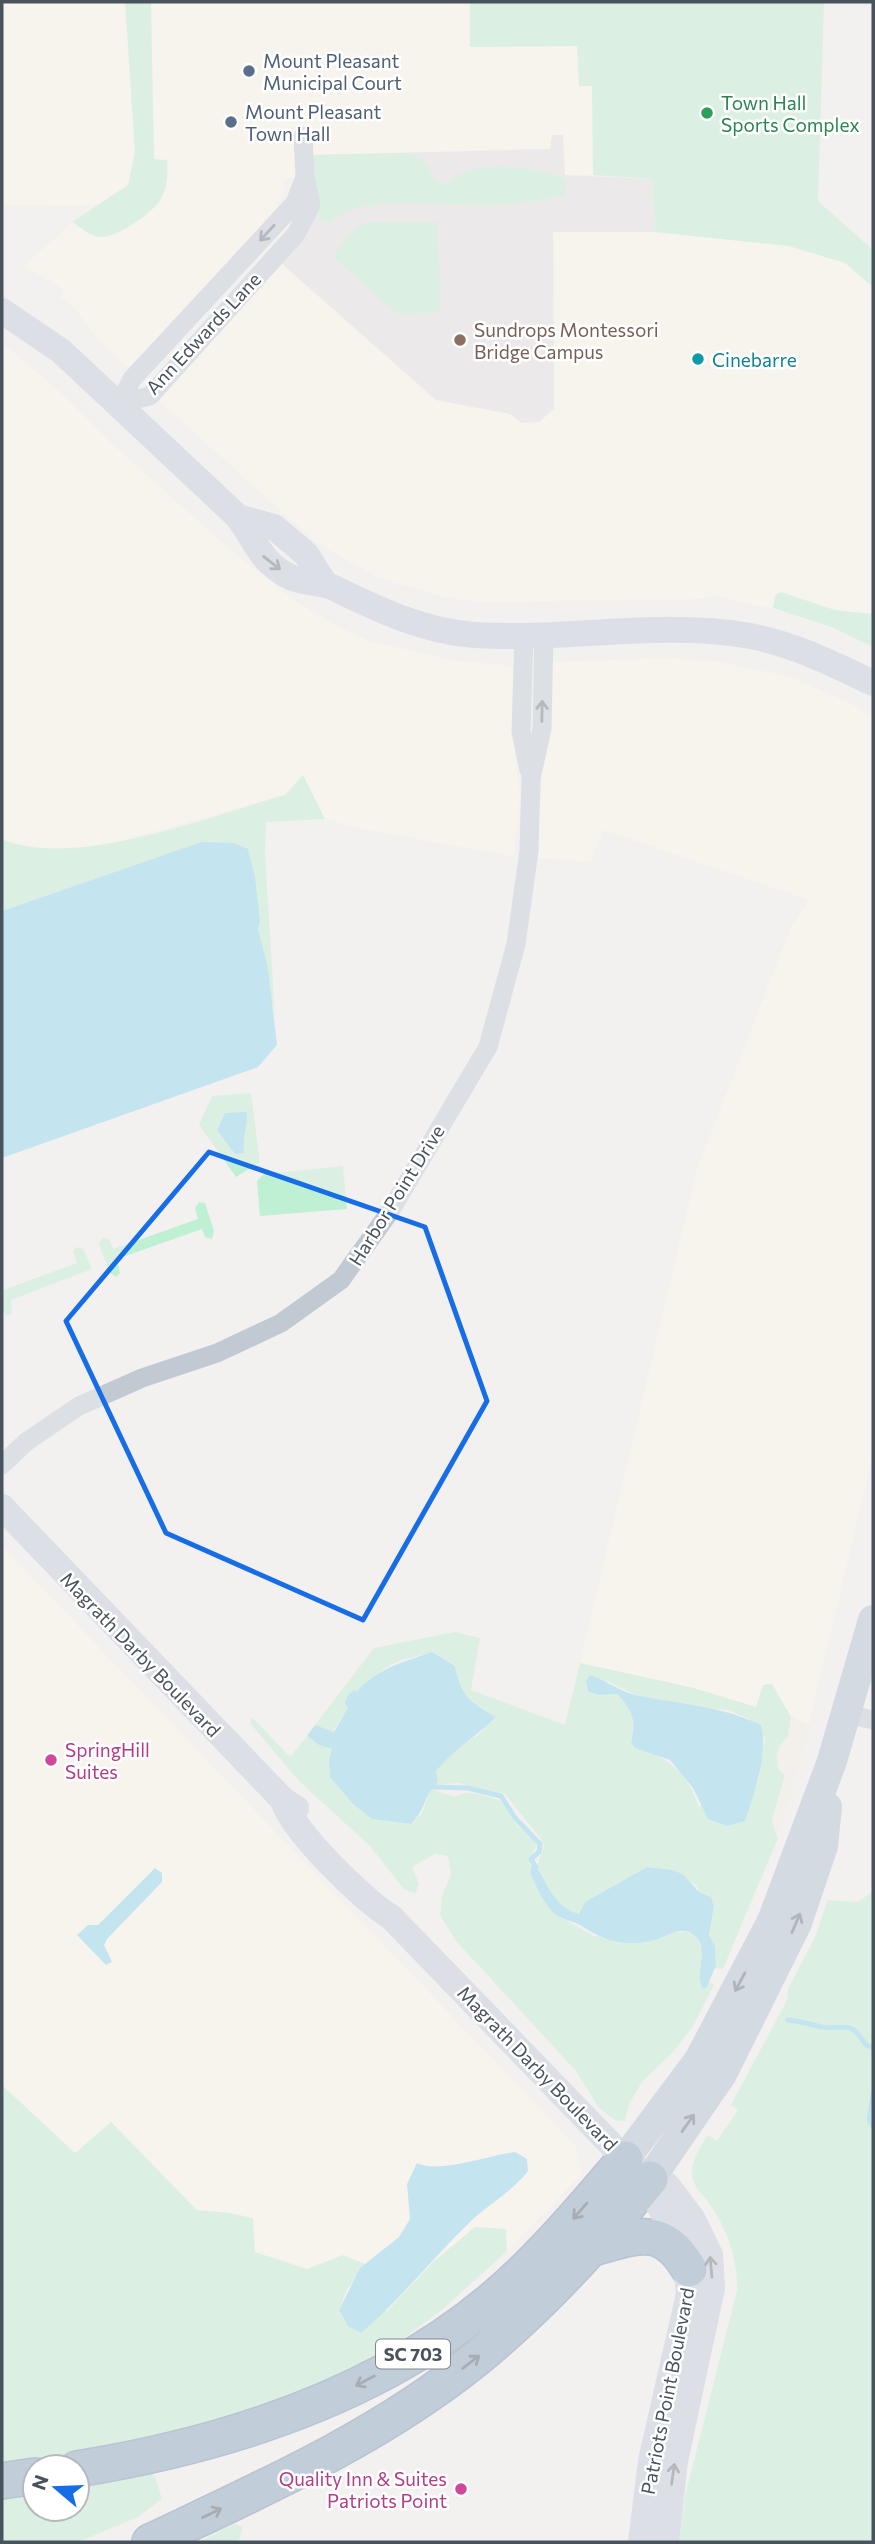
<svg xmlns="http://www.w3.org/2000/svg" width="875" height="2544" font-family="Commissioner,sans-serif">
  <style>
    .commercial { fill: #fcf8eb }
    .education { fill: #e4e1e2 }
    .green { fill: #bff0d3; fill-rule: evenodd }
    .sand { fill: #f4eee2 }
    .water { fill: #8cd7ed }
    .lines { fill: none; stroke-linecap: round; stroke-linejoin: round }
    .stream { stroke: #8cd7ed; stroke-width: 5 }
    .highway-casing { stroke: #738dab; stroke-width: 38 }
    .street { stroke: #c1cad2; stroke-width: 19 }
    .secondary { stroke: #c1cbd7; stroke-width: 26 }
    .primary { stroke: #b0bfcf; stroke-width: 30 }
    .highway { stroke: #88a2bf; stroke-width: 35 }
    .oneway { stroke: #6c7781 }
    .oneway2 { stroke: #6c7782 }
    .oneway3 { stroke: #626e7a }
    .oneway4 { stroke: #4e5b68 }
    .marked { fill: none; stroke: #176de6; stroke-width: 5; stroke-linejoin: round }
    .service-dot { fill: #5c6f8a; stroke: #fff; stroke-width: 2.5 }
    .leisure-dot { fill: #2e9e5b; stroke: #fff; stroke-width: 2.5 }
    .education-dot { fill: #8d6e63; stroke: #fff; stroke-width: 2.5 }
    .culture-dot { fill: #0f9aa8; stroke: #fff; stroke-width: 2.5 }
    .hotel-dot { fill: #d1479c; stroke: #fff; stroke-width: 2.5 }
    .labels { text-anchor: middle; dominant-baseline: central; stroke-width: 5; stroke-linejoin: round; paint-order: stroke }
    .shield { fill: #fff; stroke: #7f878e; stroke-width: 2 }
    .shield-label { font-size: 18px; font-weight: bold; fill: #48535e }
    .service-label { font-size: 19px; fill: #4e5e75; stroke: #fff; text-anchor: start }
    .leisure-label { font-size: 19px; fill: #27864d; stroke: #fff; text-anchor: start }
    .education-label { font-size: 19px; fill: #785e54; stroke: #fff; text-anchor: start }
    .street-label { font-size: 19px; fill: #48535e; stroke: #fff }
    .culture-label { font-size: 19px; fill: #0d838f; stroke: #fff; text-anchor: start }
    .hotel-label { font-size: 19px; fill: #b23c85; stroke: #fff; text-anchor: start }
  </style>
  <rect width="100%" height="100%" fill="#f3f0f0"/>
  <path class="commercial" d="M2 2H125L135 152 128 185 97 205 2 206Z
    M151 2H470V46H577L579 85H592L593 175H565L562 135 551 149 313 155 297 177 285 179 284 191 277 209 133 365 127 367 95 336 73 306 60 297 65 290 24 266 72 222 97 238 154 160Z
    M553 231 655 232 789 246 845 263 873 287V647L796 614 715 596 703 599 478 602 447 598 376 577 317 543 160 402 161 394 281 263 436 400 511 414 554 409Z
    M2 343 60 392 114 446 231 550 298 603 341 628 373 642 459 661 516 666 519 670 515 757 520 795 514 857 357 828 325 819 303 775 285 795 103 846 40 849 2 840Z
    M666 658 715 661 788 676 848 702 873 717V1455L809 1724 791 1717 763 1685 756 1708 694 1688 580 1663 697 1169 791 927 809 900 603 830 591 862 535 858 553 662Z
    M2 1546 576 2146 582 2174 507 2251 351 2369 111 2122 66 2162 2 2095Z"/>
  <path class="education" d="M552 135H563L565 175 652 179 655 232H553L554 409 539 422 522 423 510 414 436 400 281 263 313 155 550 149Z"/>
  <path class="green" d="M125 2H151L154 159 167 160C168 173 168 184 162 197 155 212 117 238 100 237 91 237 80 227 72 222L128 185 135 152Z
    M470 2H824L818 201 873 250V287L845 263 789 246 655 232 652 179 593 175 592 86H579L577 46 470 47Z
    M408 153C423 160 430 164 434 180L447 184C469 155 537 169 567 179L564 196 556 198C537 200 517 204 497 205 452 209 363 190 330 223L321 222 317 212 313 155Z
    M369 222H437L441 307 437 312 398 314 336 260 335 254C344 241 354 227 369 222Z
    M781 592 835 610 873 614V647L831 627 773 608 775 595Z
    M303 775 325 819 266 822 265 854 275 1017 258 929 260 921 201 842 2 911V839C74 870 210 816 285 795Z
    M251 1093 260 1162 236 1177 199 1125 212 1096Z
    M343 1166 347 1209 260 1216 257 1181 264 1174Z
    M199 1202 205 1203 214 1231 212 1239 205 1237 202 1229 117 1259 120 1273 116 1277 110 1273 99 1244 102 1238 109 1239 113 1249 198 1219 195 1208Z
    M77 1247 83 1249 92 1269 11 1300 12 1313 6 1316 2 1307V1285L3 1290 77 1263 73 1251Z
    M455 1632 480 1638 471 1690 565 1725 580 1663 694 1688 756 1707 763 1685 772 1684 791 1717 785 1775 772 1820 778 1838 723 1969 715 1968V1946L709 1935 714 1906 711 1897 699 1892 696 1885 673 1870 647 1867 585 1902 579 1914C553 1906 550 1887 537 1866L544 1846 541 1839 505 1794 458 1783 435 1785 436 1771 455 1749 478 1735 496 1717C470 1702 461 1695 455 1666L432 1652C420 1656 405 1658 395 1663 363 1679 350 1703 333 1732L315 1725 374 1648ZM605 1680 636 1695 692 1707 728 1710 749 1719 765 1738 758 1783 699 1807C685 1767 667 1760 631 1742 637 1706 628 1705 605 1680Z
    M252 1717 290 1757 307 1736 319 1745 332 1749 372 1819 411 1824 422 1813 431 1789 455 1797C467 1788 487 1796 501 1801L516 1824 537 1844 529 1860 532 1865 530 1873 557 1915 594 1936 652 1941 673 1932H687L697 1938 703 1952 700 1969 707 1987 710 1982 714 1985 693 2026 674 2051 642 2082 629 2104 625 2121 615 2120 599 2108 576 2071 456 1941 440 1915 442 1896 451 1874 448 1856 435 1854 412 1867 419 1884 415 1894 403 1888 370 1846 298 1780 250 1723Z
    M873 1891V2542H679L685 2496 737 2291C738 2259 727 2229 709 2203 702 2194 693 2187 692 2175 691 2160 700 2147 708 2135L717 2141 738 2110 731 2105 787 2000 788 1989 815 1937 828 1900 858 1902Z
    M2 2085 75 2153 111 2122 197 2210 230 2213 253 2218 255 2252 307 2269 343 2255 365 2264 347 2290 339 2310 387 2311 433 2262 475 2227 506 2229 507 2251 444 2308 351 2379 231 2423 125 2441 155 2476 162 2499 138 2517 78 2542H2ZM35 2467H77V2509H35Z
    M234 2524 243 2527 238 2542H199Z"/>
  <path class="sand" d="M791 1717 810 1727 778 1838 772 1821 785 1775 778 1769C776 1755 777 1746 788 1737Z"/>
  <path class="water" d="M201 842 234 843 248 849 255 877 260 921 258 929 268 968 277 1045 258 1067 2 1158V911Z
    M247 1112C248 1127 242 1136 244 1153L235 1154 217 1130 225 1113Z
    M432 1652 455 1666C461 1696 470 1702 496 1717 475 1738 455 1748 436 1771L438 1782C425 1793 425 1811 411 1824L372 1819 353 1804 330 1777 329 1759 332 1749 319 1745 307 1736 315 1725 334 1732 348 1707 345 1703 348 1695 354 1690 356 1692C380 1667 401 1663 432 1652Z
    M590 1675C605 1680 620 1691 635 1695 677 1704 723 1706 761 1725 769 1752 754 1794 745 1821L727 1826 708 1819 693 1788 670 1760 635 1748 631 1742C636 1719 633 1711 617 1694L598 1695 588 1691 586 1681Z
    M533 1861C548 1882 552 1906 579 1914L585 1902 647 1867 673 1870 684 1875 699 1892 711 1897 714 1906 709 1935 715 1946 716 1965 707 1987 703 1989C693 1973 710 1952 696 1937 681 1923 666 1938 651 1941 622 1947 603 1940 580 1925 572 1921 562 1919 555 1914 543 1903 537 1887 530 1873Z
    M155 1868 162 1873V1882L107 1939 104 1945 112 1962 106 1965 77 1935 88 1925H98Z
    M515 2152 527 2159 528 2171C512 2192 487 2205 468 2224 431 2260 400 2300 361 2333L348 2326 339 2310 360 2268 399 2237 410 2219 407 2184 417 2163C436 2174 492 2155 515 2152Z"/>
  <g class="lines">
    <path class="stream" d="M431 1787 468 1788 501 1796 515 1818 540 1844 539 1852 531 1859 536 1867
      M788 2020C799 2021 811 2025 822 2027 846 2030 850 2019 866 2045L873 2047
      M873 2095 869 2119 873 2127"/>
    <g class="highway-casing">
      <path id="highway" d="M593 2248C637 2236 662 2223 689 2269
        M77 2469C238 2443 402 2389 522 2273 559 2237 592 2198 625 2159
        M2 2481 35 2476
        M150 2542C262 2489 380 2437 477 2358 542 2305 597 2244 650 2179"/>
    </g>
    <path class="street" d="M120 403 150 396 296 234 311 205 305 177 303 136
      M120 403 132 379 295 203 305 177
      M524 634 521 732 529 770
      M2 1465 26 1442 79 1406 142 1378 217 1353 281 1323 341 1280 389 1213 488 1047 516 944 529 851 531 778 542 729 544 634
      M847 1714 873 1720"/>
    <path class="secondary" d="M2 311 61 351 238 517C255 540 260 561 288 576 301 583 319 581 334 588 379 610 423 631 474 635 566 641 658 620 750 636 794 644 833 664 873 683
      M238 517 274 527 306 554 325 584
      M2 1507 283 1800 296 1808
      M283 1800C290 1829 365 1902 391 1917L625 2159 650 2179 667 2185 692 2218 710 2255 712 2288 675 2461 666 2542
      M641 2542 651 2461 689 2294 685 2251 657 2202 650 2179"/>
    <path class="primary" d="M625 2159 699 2060 772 1921 832 1761 873 1620
      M650 2179 722 2074 797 1923 823 1846 827 1807"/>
    <use href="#highway" class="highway"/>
  </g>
  <defs><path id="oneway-shaft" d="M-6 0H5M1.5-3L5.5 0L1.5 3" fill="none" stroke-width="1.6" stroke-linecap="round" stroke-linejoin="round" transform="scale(1.75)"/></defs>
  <g class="oneway">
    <use href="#oneway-shaft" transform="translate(267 233) rotate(133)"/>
    <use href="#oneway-shaft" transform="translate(542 711) rotate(-89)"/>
  </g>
  <g class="oneway2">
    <use href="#oneway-shaft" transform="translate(272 563) rotate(38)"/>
    <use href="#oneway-shaft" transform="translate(711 2267) rotate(-95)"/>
    <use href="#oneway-shaft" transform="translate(673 2474) rotate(-82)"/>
  </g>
  <g class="oneway3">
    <use href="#oneway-shaft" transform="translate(796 1923) rotate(-67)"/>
    <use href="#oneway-shaft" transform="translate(740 1982) rotate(118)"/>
    <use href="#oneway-shaft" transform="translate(688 2123) rotate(-55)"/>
  </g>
  <g class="oneway4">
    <use href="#oneway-shaft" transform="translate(580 2211) rotate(131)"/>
    <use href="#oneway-shaft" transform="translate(471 2362) rotate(-37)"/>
    <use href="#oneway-shaft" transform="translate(365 2381) rotate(152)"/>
    <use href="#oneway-shaft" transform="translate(212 2513) rotate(-26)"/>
  </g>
  <path d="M0 0H875V2544H0ZM209 1152 425 1227 487 1401 363 1620 166 1533 66 1321Z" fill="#f3f0f0" fill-opacity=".55" fill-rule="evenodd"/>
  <path class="marked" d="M209 1152 425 1227 487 1401 363 1620 166 1533 66 1321Z"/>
  <g class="service-dot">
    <circle cx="249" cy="71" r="7"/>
    <circle cx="231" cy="122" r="7"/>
  </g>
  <circle class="leisure-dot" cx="707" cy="113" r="7"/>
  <circle class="education-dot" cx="460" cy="340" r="7"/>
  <circle class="culture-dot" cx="698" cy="359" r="7"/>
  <g class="hotel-dot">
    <circle cx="51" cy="1760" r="7"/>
    <circle cx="461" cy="2489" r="7"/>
  </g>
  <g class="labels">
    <rect class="shield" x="376" y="2339.5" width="74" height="29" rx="5"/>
    <g class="shield-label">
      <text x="413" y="2354">SC 703</text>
    </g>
    <g class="service-label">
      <text x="263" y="60">Mount Pleasant<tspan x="263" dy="22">Municipal Court</tspan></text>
      <text x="245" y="111">Mount Pleasant<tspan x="245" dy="22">Town Hall</tspan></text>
    </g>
    <g class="leisure-label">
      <text x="721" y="102">Town Hall<tspan x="721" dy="22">Sports Complex</tspan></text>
    </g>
    <g class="education-label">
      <text x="474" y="329">Sundrops Montessori<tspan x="474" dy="22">Bridge Campus</tspan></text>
    </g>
    <g class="street-label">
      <text transform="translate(203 333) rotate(-47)">Ann Edwards Lane</text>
      <text transform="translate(396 1195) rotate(-58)">Harbor Point Drive</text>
      <text transform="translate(141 1654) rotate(46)">Magrath Darby Boulevard</text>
      <text transform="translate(538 2068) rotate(46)">Magrath Darby Boulevard</text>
      <text transform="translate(667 2391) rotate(-79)">Patriots Point Boulevard</text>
    </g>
    <g class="culture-label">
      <text x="712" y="359">Cinebarre</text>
    </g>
    <g class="hotel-label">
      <text x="65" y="1749">SpringHill<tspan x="65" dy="22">Suites</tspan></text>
      <text x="447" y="2478" text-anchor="end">Quality Inn &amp; Suites<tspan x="447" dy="22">Patriots Point</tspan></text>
    </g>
  </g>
  <rect width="875" height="2544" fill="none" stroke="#48535e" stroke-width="7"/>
  <g transform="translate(56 2488) rotate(289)"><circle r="33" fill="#ffffff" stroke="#b6babf" stroke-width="2"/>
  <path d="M0-5L12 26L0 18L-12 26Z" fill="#176de6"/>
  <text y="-10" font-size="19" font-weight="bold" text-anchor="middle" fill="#48535e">N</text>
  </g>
</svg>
